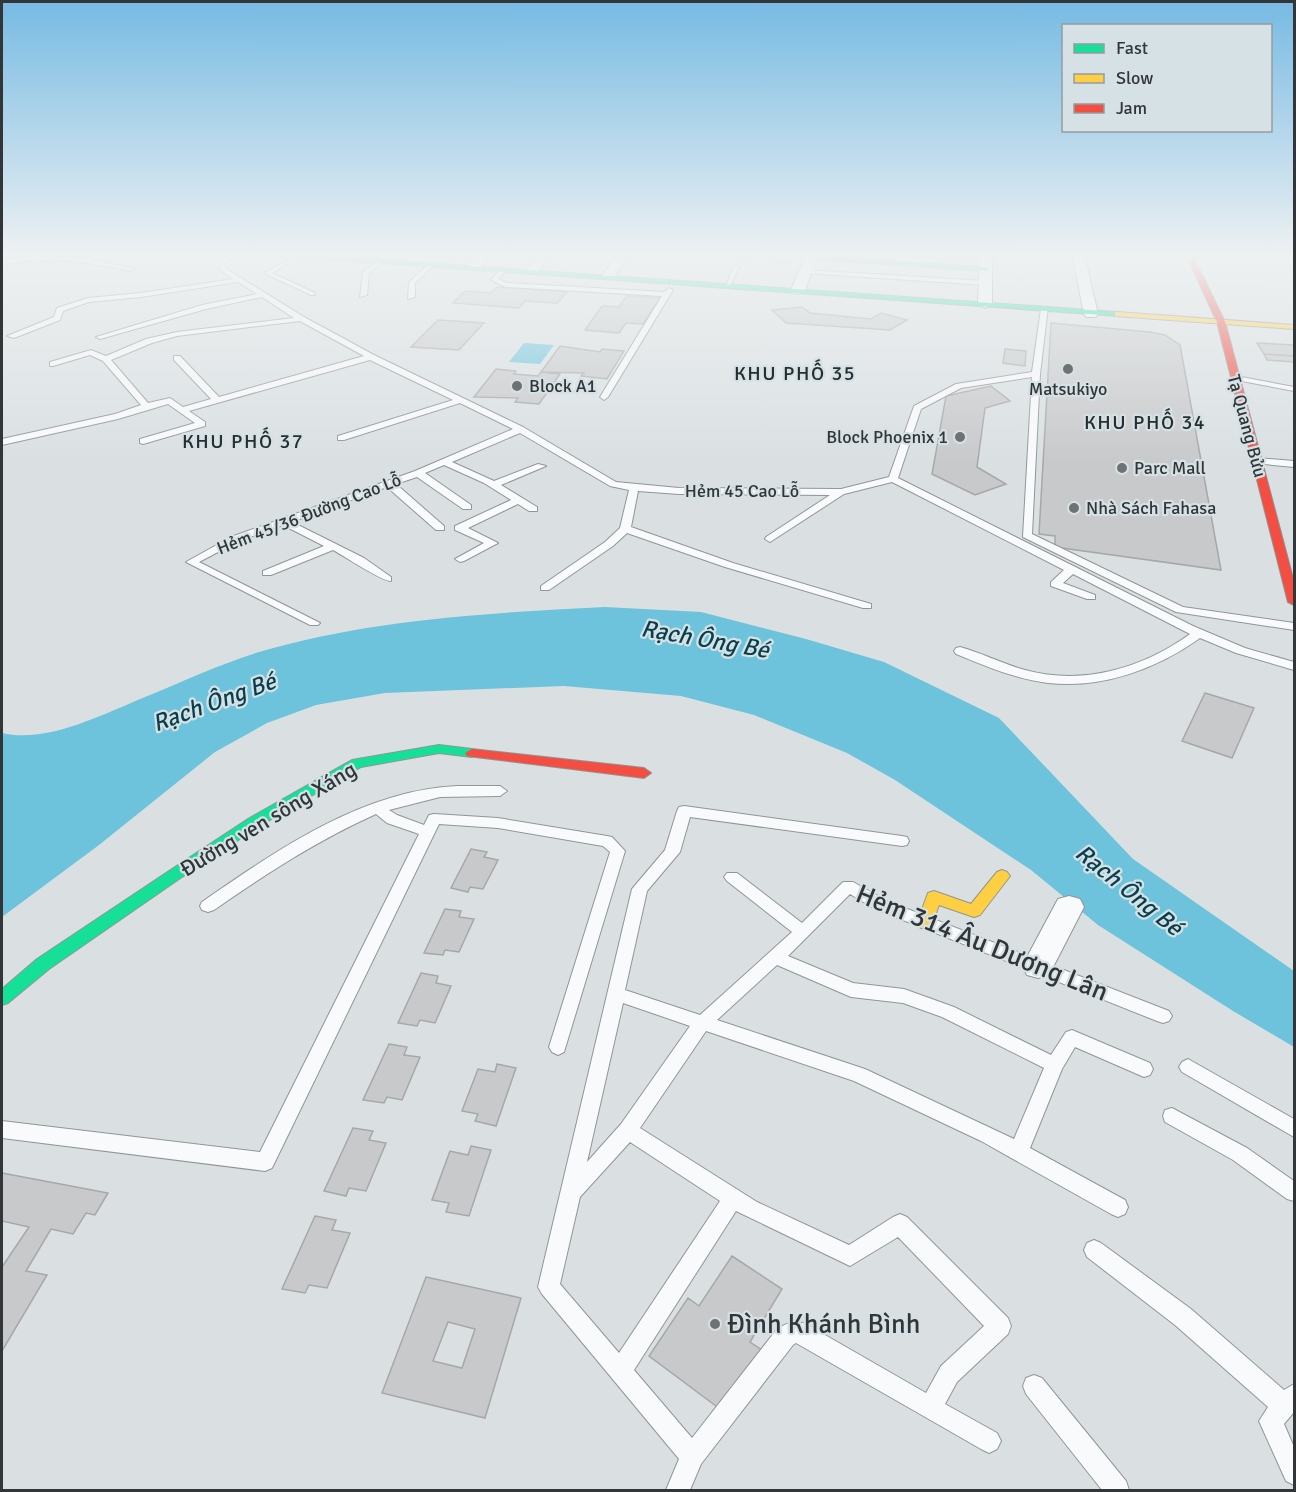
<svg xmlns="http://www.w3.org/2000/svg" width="1296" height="1492" font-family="Signika,sans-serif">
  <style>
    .water { fill: #6cc3db }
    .building { fill: #c7c9ca; stroke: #a7a7a9; stroke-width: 1.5; fill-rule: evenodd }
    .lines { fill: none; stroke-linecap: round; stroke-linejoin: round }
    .lane-casing { stroke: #909597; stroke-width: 2 }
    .street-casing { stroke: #909597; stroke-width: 2 }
    .fast-casing { stroke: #909597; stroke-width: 2 }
    .slow-casing { stroke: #909597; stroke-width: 2 }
    .jam-casing { stroke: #909597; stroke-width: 2 }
    .lane { fill: #f9fafb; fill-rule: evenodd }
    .street { fill: #f9fafb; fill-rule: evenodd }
    .fast { fill: #16e098; fill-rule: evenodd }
    .slow { fill: #ffcf43; fill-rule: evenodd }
    .jam { fill: #f24e42; fill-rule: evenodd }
    .poi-dot { fill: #6d7274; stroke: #d6e1e5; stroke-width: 2 }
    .labels { text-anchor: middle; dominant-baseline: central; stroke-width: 4.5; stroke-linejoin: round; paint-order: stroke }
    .far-poi-label { font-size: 18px; fill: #323638; stroke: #d6e1e5; text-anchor: start }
    .far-street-label { font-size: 18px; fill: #323638; stroke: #d6e1e5 }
    .far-neighbourhood-label { font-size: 20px; letter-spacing: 1.5px; fill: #262e31; stroke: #d6e1e5 }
    .street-label { font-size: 22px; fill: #323638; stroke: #d6e1e5 }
    .water-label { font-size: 24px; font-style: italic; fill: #093f4d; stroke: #d6e1e5 }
    .near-street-label { font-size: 27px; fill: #323638; stroke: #d6e1e5 }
    .near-poi-label { font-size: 27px; fill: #323638; stroke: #d6e1e5; text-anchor: start }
  </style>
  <rect width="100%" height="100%" fill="#dae0e2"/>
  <path class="water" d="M524 343 554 345 540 364 509 362Z
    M605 607 701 612 806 639 884 662 999 718 1133 859 1294 971V1047L1233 1011 1098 925 1031 870 895 780 847 753 754 715 681 696 564 686 385 693 316 705 267 723 215 752 99 845 2 917V733C46 744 104 714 145 697 182 682 220 664 259 652 372 619 489 613 605 607Z"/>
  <path class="building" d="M724 254H794L791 263 767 261 770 256 757 255 756 258 722 256Z
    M925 254H975L976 261 925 258Z
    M497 287 567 292 557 303 525 301 519 308 453 303 465 291 491 293Z
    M627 296 660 298 643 324 626 323 619 333 585 330 602 306 619 307Z
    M802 307 810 313 871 319 881 313 907 320 890 330 786 323 772 310Z
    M438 320 484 323 459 350 411 347Z
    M1051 323 1150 332 1165 335 1180 345 1221 570 1055 547V536L1039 534Z
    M1257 343 1294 345V356L1264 354Z
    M560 346 600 352 602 349 624 351 607 379 581 376 584 373 541 372Z
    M1005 349 1026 351 1025 366 1003 363Z
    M1264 354 1294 356V362L1267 360Z
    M496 369 516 371 514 374 538 376 541 372 560 374 539 404 515 402 518 398 474 397Z
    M991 386 1010 401 985 408 977 467 1006 484 975 495 932 474 946 396Z
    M1205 693 1254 708 1232 758 1182 741Z
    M471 849 487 852 484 857 498 860 483 889 470 887 468 892 451 888Z
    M445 909 461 911 459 917 474 919 459 952 445 950 443 955 424 953Z
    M421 973 438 976 436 983 451 986 435 1023 420 1020 417 1026 398 1023Z
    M389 1044 407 1047 404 1055 420 1057 402 1100 387 1097 384 1103 363 1100Z
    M497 1064 516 1068 496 1126 475 1121 478 1114 462 1111 478 1069 495 1072Z
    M353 1128 373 1131 369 1140 386 1143 366 1191 349 1188 346 1196 324 1191Z
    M471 1146 491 1150 469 1216 446 1212 449 1203 432 1200 450 1151 468 1155Z
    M2 1173 108 1193 95 1215 86 1213 73 1234 51 1229 26 1271 47 1275 2 1351V1267L29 1227 2 1221Z
    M315 1216 336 1220 332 1230 350 1233 327 1288 309 1285 305 1293 282 1289Z
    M732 1256 782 1289 750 1342 762 1350 724 1412 649 1356 688 1298 699 1306Z
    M426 1277 521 1298 485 1418 382 1393ZM448 1322 475 1329 462 1368 433 1361Z"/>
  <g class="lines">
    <g class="lane-casing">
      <path id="lane" d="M230 254H237L225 263V268L304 317 374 355 523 427 616 482 679 488 841 489 889 477 914 406 956 384 1032 372 1041 309 1048 307 1040 374 1032 534 1183 607 1294 623V630L1176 612 1023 537 1032 377 961 388 921 409 898 478 1193 626 1245 648 1294 662V670L1236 653 1200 638C1157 669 1102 689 1048 683 1016 679 985 666 956 654L954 651 956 648 960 647C982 653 1003 664 1025 670 1083 686 1143 668 1190 634L1073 574 1063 583 1095 595V599H1087L1051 586V582L1064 570 892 482 844 494 770 542 765 539 766 537 830 495 679 494 638 491 631 527 733 563 871 604V608H863L725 567 627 533 613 546 549 590H541V586L605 542 620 528 629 490 610 486 520 433 452 462 494 481 538 464 546 466 501 485 537 507V511H529L518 504 468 528 498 543 464 561 460 562 455 559 484 543 455 530V526L511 500 484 483 444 465 425 473 471 505V509H463L417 477 396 484 444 526V530H436L387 487 292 522 364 558 391 577V581C383 582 344 556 333 550L271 575H263V571L324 546 283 525 239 541 199 562 320 623 318 625H310L186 562 231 537 415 471 513 429 460 403 344 440H338V436L453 400 370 360 189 411 205 422V426L143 444 140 443V439L195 423 168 404 118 419 2 445V439L115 414 141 405 103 361 90 355 53 366H50V362L91 350 106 356 146 339 177 332 294 318 262 297 206 309 100 339 96 337 202 305 257 294 238 282 141 297 89 302 63 311 60 320 14 338 7 336 54 317 57 308 88 298 141 293 233 279 219 269 220 261ZM300 321 364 356 219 397 180 356H174V360L211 399 183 407 170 398 148 403 111 360 152 343 177 336Z
        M299 254 304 255 272 273 315 293V295H311L264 273Z
        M35 255 83 258 135 269 132 271C82 262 52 255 2 265V261Z
        M380 259 385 260 369 273 367 295 360 297 363 272Z
        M430 263 435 264 415 283V297L408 299 409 282Z
        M734 266 739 267 730 286H726Z
        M502 268 507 269 498 279 507 283 664 292 669 288 673 290 608 397 604 400 600 397 662 296 506 287 491 280Z
        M805 270 986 281 989 283 986 285 803 273Z
        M1231 375 1294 387V391L1231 379Z
        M1256 458 1294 461V467L1253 463 1251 461Z
        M457 786H500L507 791 500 796 440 797 389 810 397 815 424 825 429 815 434 814 498 818 607 836 612 837 625 851 564 1052 558 1055 552 1052 549 1047 610 852 603 846 498 828 439 824 272 1168 265 1171 2 1138V1121L260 1152 419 834 387 823 376 814C318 840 266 874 214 910L208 912 202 910 200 906 202 902C277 850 363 790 457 786Z
        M684 806 902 836 907 837 909 841 907 845 902 846 690 817 680 852 647 891 625 990 700 1015 792 932 727 881 724 877 727 873H737L802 923 843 882H853L887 901 1169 1011 1172 1016 1169 1021 1163 1023 1157 1021 875 909 850 894 788 956 853 983 904 989 954 1007 1051 1055 1066 1032 1072 1030 1150 1063 1153 1069 1150 1075 1144 1077 1075 1047 1062 1069 1030 1148 1125 1200 1128 1207 1125 1214 1118 1217 1111 1214 981 1141 854 1081 706 1031 640 1128 757 1202 849 1245 893 1217 900 1214 907 1217 1008 1318 1011 1326 1008 1334 957 1382 945 1404 997 1433 1001 1441 997 1449 989 1453 981 1449 796 1343 793 1345 701 1464 690 1490H666L679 1459 542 1294 538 1287 632 889 665 850 677 811 679 807ZM777 965 851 997 903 1003 942 1017 1044 1068 1014 1139 865 1069 717 1020ZM623 1003 690 1026 621 1124 587 1162ZM630 1142 720 1201 619 1353 560 1284 580 1197ZM736 1211 850 1266 898 1237 984 1326 941 1366 926 1393 806 1324C795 1320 787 1323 777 1329L692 1438 634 1370Z
        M1188 1059 1294 1119V1137L1182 1072 1179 1067 1182 1062Z
        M1172 1108 1247 1148 1294 1181V1201L1287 1199 1233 1160 1165 1122 1163 1116 1165 1110Z
        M1094 1240 1101 1243 1191 1309 1284 1390 1294 1384V1412L1284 1424 1294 1447V1485L1286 1481 1259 1421 1268 1407 1175 1325 1087 1257 1084 1250 1087 1243Z
        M1034 1375 1042 1378 1126 1481 1129 1490H1102L1026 1394 1023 1386 1026 1378Z"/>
    </g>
    <g class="street-casing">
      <path id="street" d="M480 254H493L478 270H470L468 267Z
        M540 254H552L536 274H526L525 271Z
        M617 254H629L613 279H603L602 276Z
        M806 254H818L805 290 798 294 793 293 791 290Z
        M910 254H922L919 267H911Z
        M980 254H992V304L985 308 978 304Z
        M1072 254H1084L1098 314 1096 317H1086L1084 314Z
        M1283 254H1294V266L1290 265Z
        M1069 896 1080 899 1084 907 1049 975 1038 978 1027 975 1022 966 1027 957 1058 899Z"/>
    </g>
    <g class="fast-casing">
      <path id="fast" d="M277 254H302L1118 312 1122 314 1118 316 280 256Z
        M810 256 986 267 989 269 986 271 808 259Z
        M439 745 472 749 479 753 472 757 439 753 361 767 258 827 179 879 49 969 8 1003 2 1005V989L37 959 169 871 248 819 352 760Z"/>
    </g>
    <g class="slow-casing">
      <path id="slow" d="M1118 312 1294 325V329L1115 316V312Z
        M1002 870 1007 872 1010 876 980 915 974 917 939 905 931 927 925 929 919 927 917 923 928 893 934 891 971 904 997 872Z"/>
    </g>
    <g class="jam-casing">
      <path id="jam" d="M1186 254H1192L1225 322 1294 582V605L1288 602 1217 322Z
        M472 749 644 768 651 773 644 778 467 756 465 753Z"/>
    </g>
    <use href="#lane" class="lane"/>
    <use href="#street" class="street"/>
    <use href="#fast" class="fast"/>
    <use href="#slow" class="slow"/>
    <use href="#jam" class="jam"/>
  </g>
  <linearGradient id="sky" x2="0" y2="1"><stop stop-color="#76bae3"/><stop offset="0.55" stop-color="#eef1f2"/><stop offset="1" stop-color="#eef1f2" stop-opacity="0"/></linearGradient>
  <rect width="1296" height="463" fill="url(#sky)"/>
  <g class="poi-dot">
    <circle cx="1068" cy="369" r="6"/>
    <circle cx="517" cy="386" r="6"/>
    <circle cx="960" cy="437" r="6"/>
    <circle cx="1122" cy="468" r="6"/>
    <circle cx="1074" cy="508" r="6"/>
    <circle cx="715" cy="1324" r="6"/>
  </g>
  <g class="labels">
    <g class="far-poi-label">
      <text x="529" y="386">Block A1</text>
      <text x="1068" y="389" text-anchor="middle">Matsukiyo</text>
      <text x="948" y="437" text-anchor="end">Block Phoenix 1</text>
      <text x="1134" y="468">Parc Mall</text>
      <text x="1086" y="508">Nhà Sách Fahasa</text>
    </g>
    <g class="far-street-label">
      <text transform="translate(1247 426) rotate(75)">Tạ Quang Bửu</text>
      <text x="742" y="491">Hẻm 45 Cao Lỗ</text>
      <text transform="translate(309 514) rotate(-21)">Hẻm 45/36 Đường Cao Lỗ</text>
    </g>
    <g class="far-neighbourhood-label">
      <text x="795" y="373">KHU PHỐ 35</text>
      <text x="1145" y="422">KHU PHỐ 34</text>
      <text x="243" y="441">KHU PHỐ 37</text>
    </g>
    <g class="street-label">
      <text transform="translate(268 819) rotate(-31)">Đường ven sông Xáng</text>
    </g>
    <g class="water-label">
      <text transform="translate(705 639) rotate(10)">Rạch Ông Bé</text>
      <text transform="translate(214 702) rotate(-20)">Rạch Ông Bé</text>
      <text transform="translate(1129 890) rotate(39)">Rạch Ông Bé</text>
    </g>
    <g class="near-street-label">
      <text transform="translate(982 943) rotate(22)">Hẻm 314 Âu Dương Lân</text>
    </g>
    <g class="near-poi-label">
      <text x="727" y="1324">Đình Khánh Bình</text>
    </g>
  </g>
  <rect width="1296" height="1492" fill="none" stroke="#323638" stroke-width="6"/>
  <rect x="1062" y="24" width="210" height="108" fill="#d6e1e5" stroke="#949da0" stroke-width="1.5"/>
  <rect x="1074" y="44" width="30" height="9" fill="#16e098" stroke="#949da0" stroke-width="1.5"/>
  <text x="1116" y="54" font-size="18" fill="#323638">Fast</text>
  <rect x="1074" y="74" width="30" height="9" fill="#ffcf43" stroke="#949da0" stroke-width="1.5"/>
  <text x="1116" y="84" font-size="18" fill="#323638">Slow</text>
  <rect x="1074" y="104" width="30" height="9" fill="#f24e42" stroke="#949da0" stroke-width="1.5"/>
  <text x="1116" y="114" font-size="18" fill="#323638">Jam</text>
</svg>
